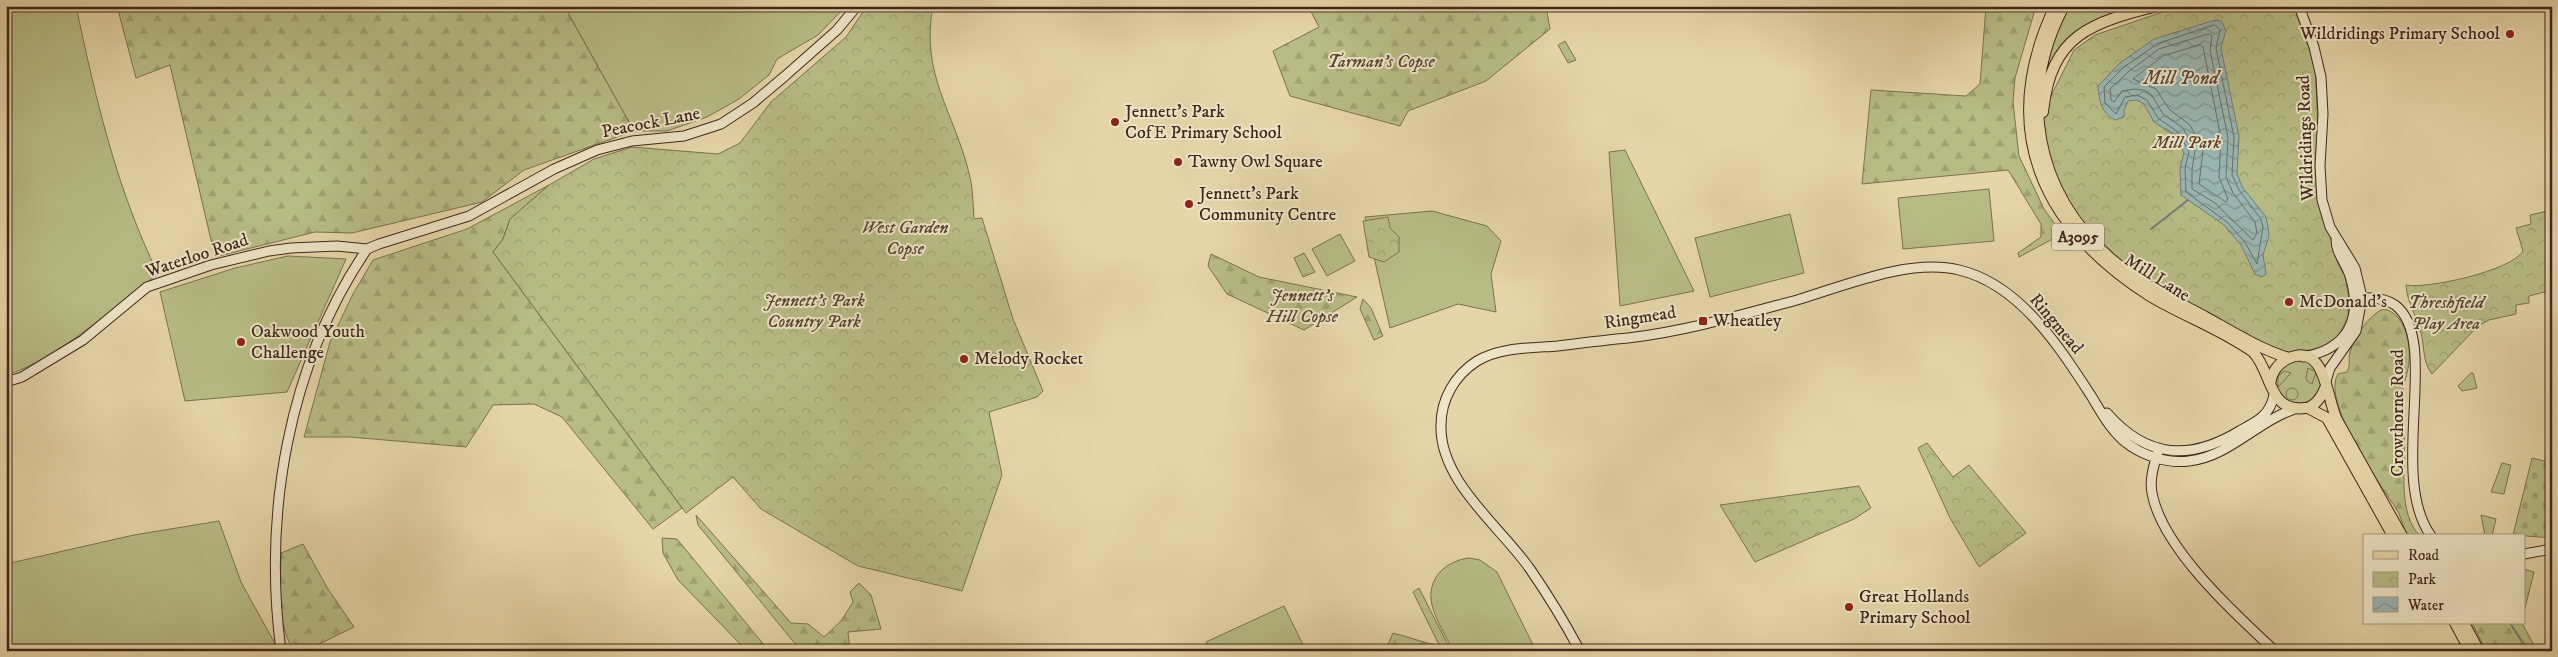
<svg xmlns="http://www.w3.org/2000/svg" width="2558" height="657" font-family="'IM FELL DW Pica',serif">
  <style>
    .green { fill: #b7bc85; stroke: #7c7150 }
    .forest { fill: url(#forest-firs); stroke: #7c7150 }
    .cemetery { fill: url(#cemetery-stones); stroke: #7c7150 }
    .park { fill: url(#park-crowns); stroke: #7c7150 }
    .water { fill: url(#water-waves); stroke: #757c76 }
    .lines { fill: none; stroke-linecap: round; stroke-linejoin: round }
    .shore { stroke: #6c6e67; stroke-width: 1 }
    .stream { stroke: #757c76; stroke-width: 2 }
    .secondary-casing { stroke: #40261c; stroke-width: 11 }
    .primary-casing { stroke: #40261c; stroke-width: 12 }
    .secondary { stroke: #eee4c6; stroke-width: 9 }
    .primary { stroke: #e5d5a8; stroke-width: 10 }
    .poi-dot { fill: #8f2418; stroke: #eee4c6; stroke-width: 2 }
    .labels { text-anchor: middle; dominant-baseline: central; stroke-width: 4; stroke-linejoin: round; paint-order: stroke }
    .shield { fill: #eee4c6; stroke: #745f4f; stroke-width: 1 }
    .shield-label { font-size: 16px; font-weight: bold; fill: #40261c }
    .poi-label { font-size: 18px; fill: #40261c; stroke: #eee4c6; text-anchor: start }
    .park-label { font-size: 18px; font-style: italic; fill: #584431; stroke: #eee4c6 }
    .street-label { font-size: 18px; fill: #40261c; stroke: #eee4c6 }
    .water-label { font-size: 19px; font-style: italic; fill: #564a42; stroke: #eee4c6 }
  </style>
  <defs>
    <pattern id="forest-firs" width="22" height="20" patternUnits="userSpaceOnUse" patternTransform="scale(1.25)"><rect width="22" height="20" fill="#b7bc85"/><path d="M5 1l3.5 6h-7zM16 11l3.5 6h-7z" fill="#9ea172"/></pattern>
    <pattern id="cemetery-stones" width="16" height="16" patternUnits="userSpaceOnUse" patternTransform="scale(1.25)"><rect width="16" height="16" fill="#b7bc85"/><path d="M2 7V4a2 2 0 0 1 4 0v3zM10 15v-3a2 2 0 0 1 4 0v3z" fill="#9ea172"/></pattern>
    <pattern id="park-crowns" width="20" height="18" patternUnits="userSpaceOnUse" patternTransform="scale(1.25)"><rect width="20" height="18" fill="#b7bc85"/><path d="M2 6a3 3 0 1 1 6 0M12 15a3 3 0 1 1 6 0" fill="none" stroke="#9ea172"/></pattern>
    <pattern id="water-waves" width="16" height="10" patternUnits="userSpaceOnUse" patternTransform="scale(1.25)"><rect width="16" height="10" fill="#99b6b2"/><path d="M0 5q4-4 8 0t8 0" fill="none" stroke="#7e9490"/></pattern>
  </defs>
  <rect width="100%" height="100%" fill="#e5d5a8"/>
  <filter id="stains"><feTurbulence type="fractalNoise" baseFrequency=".004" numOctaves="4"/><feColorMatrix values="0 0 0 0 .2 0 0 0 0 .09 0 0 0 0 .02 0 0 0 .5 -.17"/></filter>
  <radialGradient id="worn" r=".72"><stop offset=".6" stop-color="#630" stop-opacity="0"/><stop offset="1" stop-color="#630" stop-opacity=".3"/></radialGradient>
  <path class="green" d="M6 6H76C96 100 116 187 158 274 113 307 59 359 6 375Z
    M564 6H846L818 35 777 59 769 75 739 99 707 117 667 131H634Z
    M2067 6H2150L2067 42 2049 65 2044 81 2047 58Z
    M1625 150 1694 291 1620 306 1609 152Z
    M1989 189 1994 241 1903 249 1898 198Z
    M1432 211 1487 226 1501 241 1491 274 1496 312 1458 304 1390 328 1365 217Z
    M1790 214 1804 273 1710 297 1695 238Z
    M1340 234 1355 261 1327 276 1312 249Z
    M288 256 346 259 287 392 185 401 160 292 235 268Z
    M2305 361 2312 363 2322 384 2315 399 2304 404 2289 402 2276 388C2274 370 2288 360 2305 361Z
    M2471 373H2473L2477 388 2462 391 2458 386Z
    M2502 463 2511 465 2504 494 2491 492Z
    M2481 515 2496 519 2492 536H2485Z
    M219 521 241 582 279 651H6V564L134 535Z
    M1469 558 1480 560 1497 572 1536 651H1453C1446 636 1436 621 1432 605 1426 579 1445 561 1469 558Z
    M1419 588 1451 651H1442L1413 592Z
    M1284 606 1306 651H1210L1206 642Z"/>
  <path class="forest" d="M117 6H564L634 131 524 170 482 202 352 233 315 232 215 257 170 65 136 78Z
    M1308 6H1546L1550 29 1486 81 1408 111 1400 126 1290 96 1273 51 1319 27Z
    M1986 6H2036L2015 78 2013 102 2019 156 2044 209 2062 234 2019 257 2018 253 2041 237V224L2008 170 1862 184 1871 90 1966 96 1980 84Z
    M549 185 510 219 503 239 493 252 682 508 653 529 562 417 534 404 493 405 466 447 350 437H304L330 342 353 294 373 260 467 229Z
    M1211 254 1259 277 1357 297 1304 330 1227 294 1208 266Z
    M1363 299 1371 308 1383 336 1374 340 1360 309Z
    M2383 309C2405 312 2411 344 2409 362 2408 375 2402 387 2401 399 2400 413 2404 424 2404 437 2406 467 2397 513 2420 536H2407C2403 527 2401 515 2395 507 2379 483 2321 401 2338 374L2347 372C2351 364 2348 360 2350 352 2355 336 2368 316 2383 309Z
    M2308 368 2316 372 2312 384 2308 382 2306 378Z
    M2285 371 2291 373 2278 387V376Z
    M2286 394a6 6 0 1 1 12 0a6 6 0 1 1-12 0Z
    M696 515 791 623 808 624 824 637 841 621 853 602 850 592 859 583 871 595 881 629 848 632 850 651H801L698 525Z
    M662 538 677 539 769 651H747L678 580 663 553Z
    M303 544 328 589 354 627 317 645 293 649C276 623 281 583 281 553Z
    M2524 569 2534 572 2524 612Z
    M2472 623H2522L2537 651H2486Z
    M1393 633 1438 646 1437 651H1385Z"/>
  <path class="cemetery" d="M2532 458 2552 463V538L2513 535Z"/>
  <path class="park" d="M867 6H933C920 74 954 112 969 173 973 187 973 204 974 219L982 218 1013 319 1043 391 1037 397 989 412 1002 475 962 591 858 566 761 509 733 477 686 513 493 252 503 239 510 219 549 185 594 159 632 147 718 154 740 143 771 102 846 37Z
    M2180 6H2296L2315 64 2318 127 2316 185 2338 264 2345 276 2349 299 2348 317 2336 341 2328 347 2284 354 2173 296 2133 271 2090 233 2065 199 2046 149 2043 112 2074 50 2095 35Z
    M1565 41 1576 60 1568 63 1558 45Z
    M2552 210V290L2529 296V303L2516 305V314L2489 320 2478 326 2432 374C2422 361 2425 348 2421 333 2417 316 2407 303 2406 285 2428 289 2511 271 2523 251L2516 228 2531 224 2530 215Z
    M1388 217 1390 228 1399 237V252L1384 262 1369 257 1363 221Z
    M1304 253 1315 272 1303 277 1294 258Z
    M1927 443 1953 477 1969 465 2026 533 1979 567 1950 518 1918 448Z
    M1859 486 1871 508 1854 519 1755 562 1720 505Z"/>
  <path class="water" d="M2215 20 2221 21 2226 30 2221 48 2239 136 2237 174 2243 188 2266 217 2268 226 2269 236 2263 255 2266 274 2262 277 2255 274 2241 245 2224 225 2181 195 2180 168 2184 153 2174 135 2154 122 2144 104 2137 100 2128 101 2124 110V117L2115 120C2101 113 2099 100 2098 86L2120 63 2154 39Z"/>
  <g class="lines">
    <path class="shore" d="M2215 25 2220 30 2216 48 2234 137 2232 175 2239 190 2261 219 2263 227 2257 264 2245 242 2227 222 2186 192 2185 168 2189 152 2178 132 2158 118 2147 100 2137 95 2125 97 2116 114 2105 103 2104 87 2124 67 2157 44Z
      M2209 34 2212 36 2210 50 2228 138 2226 177 2233 193 2255 222 2257 233 2253 240 2215 203 2192 189V169L2195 151 2183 128 2163 114 2153 97 2143 90 2135 89 2122 91 2114 102 2111 100 2110 89 2128 72 2159 49Z
      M2200 45 2203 47 2221 138 2219 177 2228 199 2226 202 2199 184 2203 150 2190 125 2169 109 2156 89 2133 79 2163 56Z"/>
    <path class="stream" d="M2151 229 2188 200
      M2510 623 2528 651"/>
    <g class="secondary-casing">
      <path id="secondary" d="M2299 6 2314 47 2321 77 2323 114 2320 166 2322 200 2330 227 2355 268 2362 297 2356 331 2330 368 2326 381
        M367 249 379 244 469 216 554 169 597 150 632 141 684 136 721 124 753 103 785 76 837 30 857 6
        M2354 297C2368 298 2383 297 2395 305 2442 340 2387 475 2431 536
        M2303 357C2348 349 2363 319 2350 276 2346 263 2336 253 2336 240
        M6 382 22 377 83 340 147 287 211 265 269 251 291 248 337 246 367 249
        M2107 413C2147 459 2191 461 2241 430 2258 421 2270 415 2274 395
        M2159 448C2155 462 2149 478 2152 493 2162 548 2235 614 2275 651
        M2524 554 2552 549
        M281 651C263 514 288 365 367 249
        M1580 651C1565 623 1548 595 1530 569 1501 527 1439 481 1441 425 1441 399 1455 375 1477 361 1500 347 1532 348 1558 346 1582 343 1605 340 1628 338 1686 331 1741 315 1797 300 1844 286 1909 258 1959 270 2019 284 2058 345 2090 394 2100 410 2109 428 2124 441 2141 455 2166 464 2189 461 2231 456 2259 419 2298 408"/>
    </g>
    <g class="primary-casing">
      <path id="primary" d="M2055 6C1997 128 2040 226 2150 296 2183 316 2221 329 2253 352 2272 371 2268 413 2305 408 2316 407 2322 396 2326 386
        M2064 6C2017 95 2035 191 2110 258 2138 282 2171 299 2204 316 2231 331 2259 349 2289 358
        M2043 112C2051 34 2091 23 2157 6
        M2270 384C2271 374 2277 364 2287 359 2326 340 2326 398 2337 420L2402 536
        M2308 408 2327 418 2393 536
        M2455 623 2470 651
        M2464 623 2479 651"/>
    </g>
    <use href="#secondary" class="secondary"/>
    <use href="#primary" class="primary"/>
  </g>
  <g class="poi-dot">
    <circle cx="2510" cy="34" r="5"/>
    <circle cx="1115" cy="122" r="5"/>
    <circle cx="1178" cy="162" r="5"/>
    <circle cx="1189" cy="204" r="5"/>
    <circle cx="2289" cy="302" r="5"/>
    <rect x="1698" y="316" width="10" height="10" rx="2.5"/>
    <circle cx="241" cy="342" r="5"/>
    <circle cx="964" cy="359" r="5"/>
    <circle cx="1849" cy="607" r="5"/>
  </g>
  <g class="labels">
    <rect class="shield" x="2052" y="223.5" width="52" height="27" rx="4"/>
    <g class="shield-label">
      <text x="2078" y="237">A3095</text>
    </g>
    <g class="poi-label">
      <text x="2500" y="34" text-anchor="end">Wildridings Primary School</text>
      <text x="1125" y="112">Jennett's Park<tspan x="1125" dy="21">CofE Primary School</tspan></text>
      <text x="1188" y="162">Tawny Owl Square</text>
      <text x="1199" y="194">Jennett's Park<tspan x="1199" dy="21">Community Centre</tspan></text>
      <text x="2299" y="302">McDonald's</text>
      <text x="1713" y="321">Wheatley</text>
      <text x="251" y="332">Oakwood Youth<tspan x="251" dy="21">Challenge</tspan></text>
      <text x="974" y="359">Melody Rocket</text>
      <text x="1859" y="597">Great Hollands<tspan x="1859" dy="21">Primary School</tspan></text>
    </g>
    <g class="park-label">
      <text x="1381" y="62">Tarman's Copse</text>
      <text x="2187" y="143">Mill Park</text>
      <text x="905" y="228">West Garden<tspan x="905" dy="21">Copse</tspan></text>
      <text x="1302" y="296">Jennett's<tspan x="1302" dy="21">Hill Copse</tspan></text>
      <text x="814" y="301">Jennett's Park<tspan x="814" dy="21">Country Park</tspan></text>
      <text x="2446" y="303">Threshfield<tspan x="2446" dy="21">Play Area</tspan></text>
    </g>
    <g class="street-label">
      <text transform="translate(651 123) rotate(-11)">Peacock Lane</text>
      <text transform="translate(2306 138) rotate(-92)">Wildridings Road</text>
      <text transform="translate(197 256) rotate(-18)">Waterloo Road</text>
      <text transform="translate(2157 278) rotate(32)">Mill Lane</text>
      <text transform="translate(1640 318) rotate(-9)">Ringmead</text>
      <text transform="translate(2056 324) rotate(50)">Ringmead</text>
      <text transform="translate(2398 413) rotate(-90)">Crowthorne Road</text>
    </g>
    <g class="water-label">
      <text x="2181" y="78">Mill Pond</text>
    </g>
  </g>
  <rect width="2558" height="657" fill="none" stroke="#e5d5a8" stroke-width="25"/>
  <rect x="8" y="8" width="2543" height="642" fill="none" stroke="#40261c" stroke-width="2.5"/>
  <rect x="12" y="12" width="2533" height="632" fill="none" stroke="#40261c"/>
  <rect x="2363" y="534" width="162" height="90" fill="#eee4c6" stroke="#a89882"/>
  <rect x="2373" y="551" width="25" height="8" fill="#e5d5a8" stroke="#a89882"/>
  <text x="2408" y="560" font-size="15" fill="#40261c">Road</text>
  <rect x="2373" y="572" width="25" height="15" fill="url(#park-crowns)" stroke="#a89882"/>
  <text x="2408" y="584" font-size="15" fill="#40261c">Park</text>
  <rect x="2373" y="597" width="25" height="15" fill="url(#water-waves)" stroke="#a89882"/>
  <text x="2408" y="610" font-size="15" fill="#40261c">Water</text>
  <rect width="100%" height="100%" filter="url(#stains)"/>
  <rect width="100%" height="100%" fill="url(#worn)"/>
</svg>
